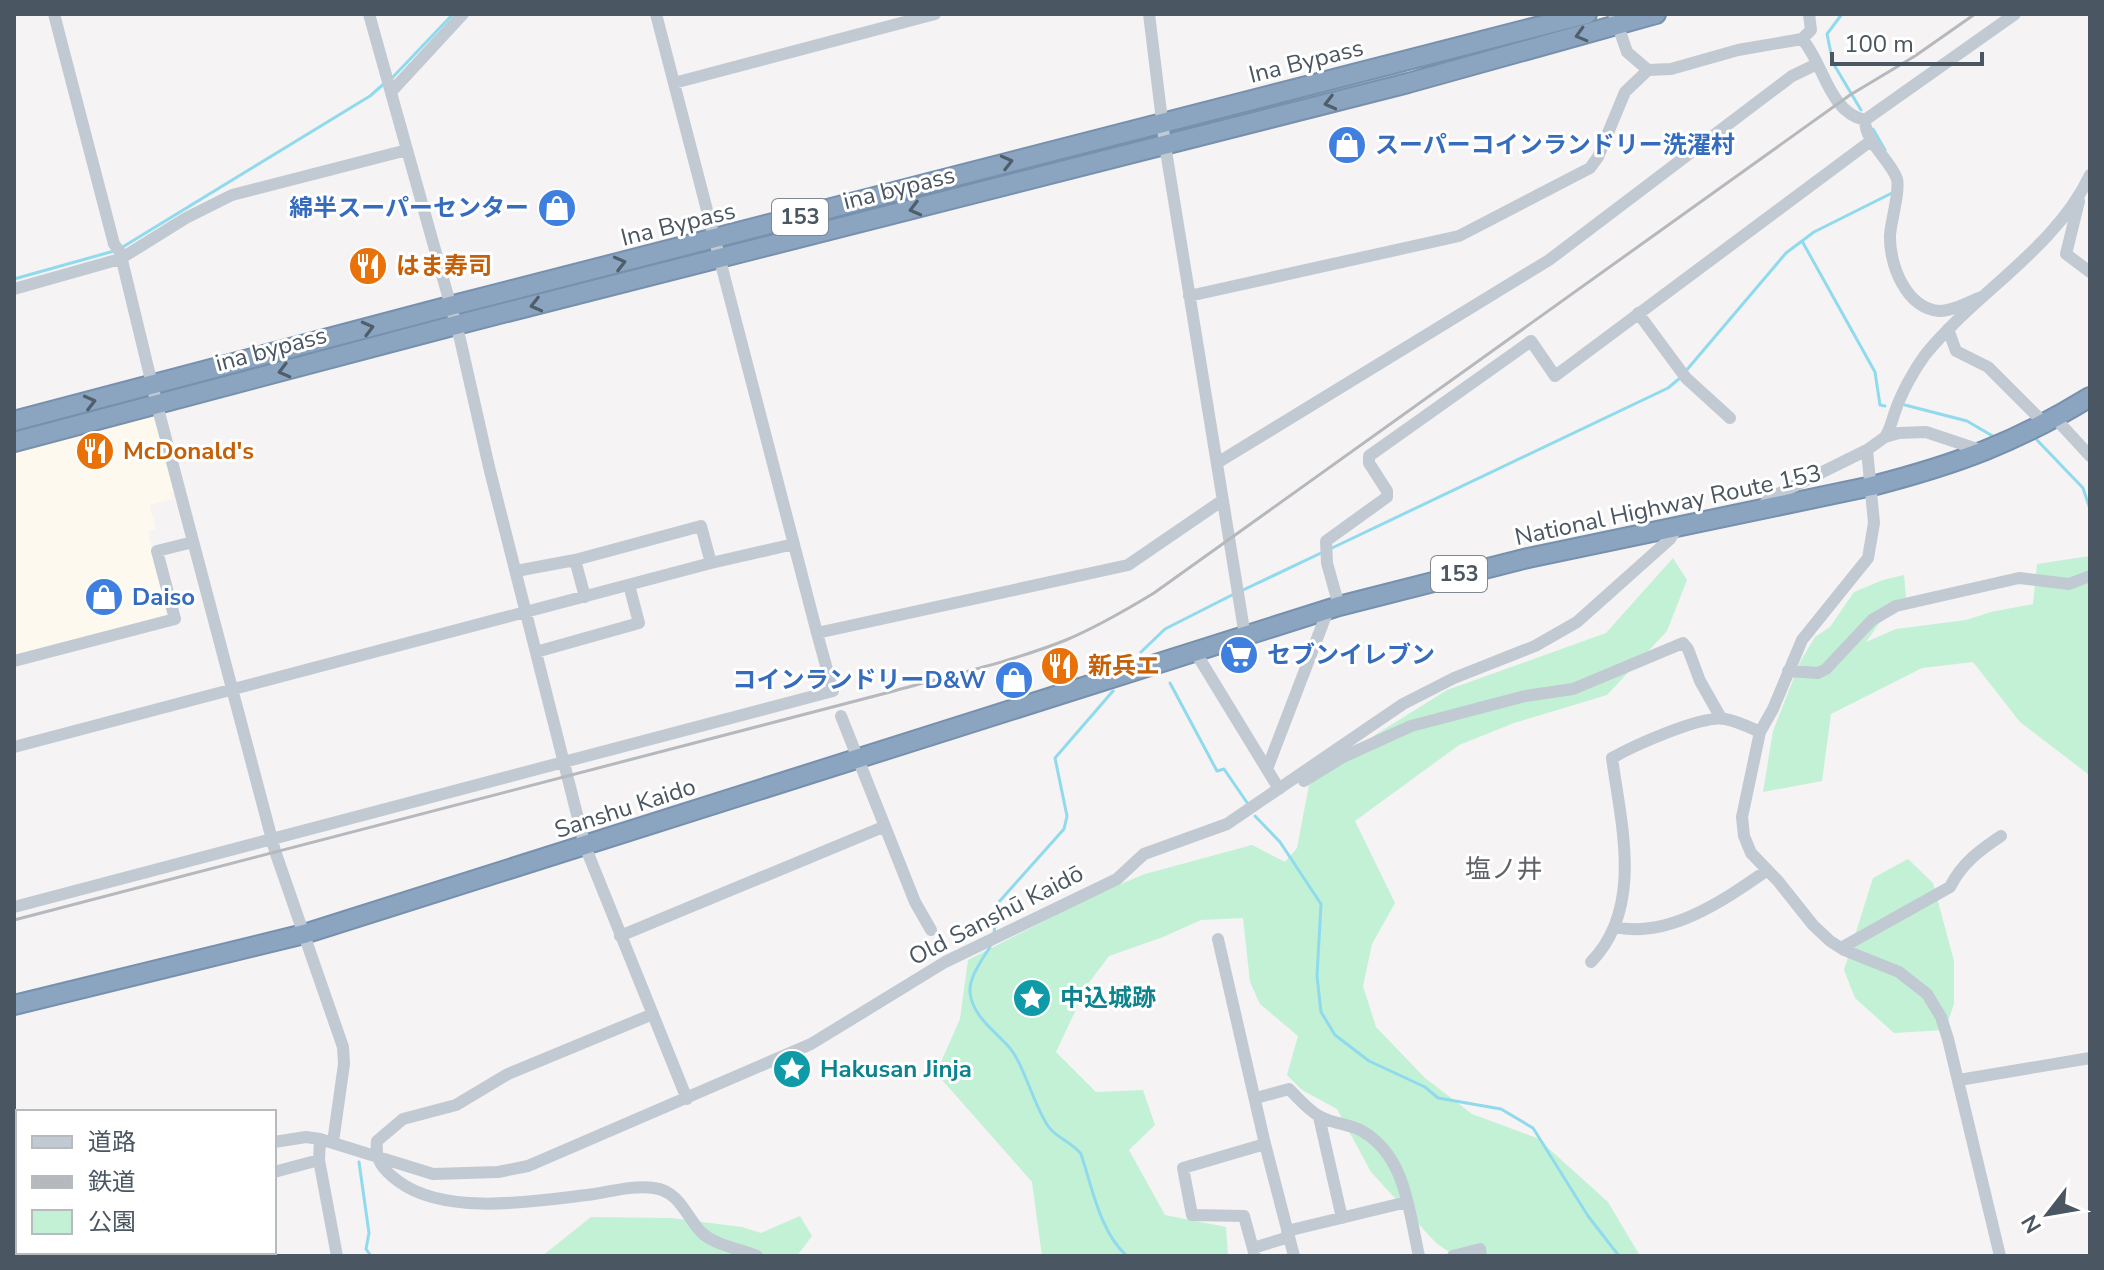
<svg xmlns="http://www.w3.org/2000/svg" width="2104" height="1270" font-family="'Nunito Sans','Noto Sans JP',sans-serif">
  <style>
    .commercial { fill: #fdf9ef }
    .green { fill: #c3f1d5 }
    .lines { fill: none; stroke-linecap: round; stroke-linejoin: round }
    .stream { stroke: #90daee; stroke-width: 3 }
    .highway-casing { stroke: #7690ad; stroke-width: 22 }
    .minor { stroke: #c1cad2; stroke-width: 12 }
    .highway { stroke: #8ba5c1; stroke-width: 18 }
    .rail { stroke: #b5b8bd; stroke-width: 3 }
    .oneway { stroke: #505e6b }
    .labels { text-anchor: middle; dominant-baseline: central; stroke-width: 6; stroke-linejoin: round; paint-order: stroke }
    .shield { fill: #fff; stroke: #808990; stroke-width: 2 }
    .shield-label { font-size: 22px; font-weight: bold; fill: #4a5661 }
    .street-label { font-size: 24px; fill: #4a5661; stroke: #fff }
    .shop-label { font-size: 24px; font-weight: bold; fill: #366cbe; stroke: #fff; text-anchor: start }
    .food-label { font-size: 24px; font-weight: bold; fill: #c56008; stroke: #fff; text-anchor: start }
    .culture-label { font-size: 24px; font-weight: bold; fill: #0d838f; stroke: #fff; text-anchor: start }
    .neighbourhood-label { font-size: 26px; fill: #5f6368; stroke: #fff }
  </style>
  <rect width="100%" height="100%" fill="#f5f3f3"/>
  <path class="commercial" d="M155 416 175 492 170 493 173 499 150 505 156 529 148 532 167 615 14 657V453Z"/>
  <path class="green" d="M2090 556V770L2088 774 2020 722 1973 662 1922 668 1831 714 1822 781 1763 792 1773 731 1800 662 1815 637 1830 627 1854 592 1883 580 1904 575 1906 597 1880 622 1866 642 1896 629 1966 620 1991 612 2033 604 2037 564Z
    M1673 558 1687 580 1667 631 1607 695 1514 723 1459 745 1355 821 1395 903 1372 944 1363 986 1376 1027 1425 1078 1472 1114 1537 1138 1608 1202 1640 1256H1455L1436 1243 1371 1172 1337 1109 1302 1090 1287 1075 1298 1036 1260 1004 1250 982 1243 918 1201 920 1163 937 1109 956 1088 984 1056 1052 1096 1092 1143 1090 1155 1125 1129 1150 1165 1215 1226 1227 1228 1256H1042L1032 1182 936 1073 960 1019 968 960 1101 892 1145 874 1252 845 1285 862 1297 848 1309 785 1375 735 1447 690 1606 633Z
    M1908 859 1933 883 1954 961V1004L1945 1030 1894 1033 1855 998 1844 970 1873 878Z
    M800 1216 812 1236 797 1256H542L591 1217 671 1218 742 1227 761 1233Z"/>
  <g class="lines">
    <path class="stream" d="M1842 14 1827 34 1833 63 1861 110
      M392 78 453 14
      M1873 129 1885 150
      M1802 241 1875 372 1880 405 1885 406
      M121 248 370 96 386 82
      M14 279 114 251
      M1685 372 1786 253 1814 232 1894 192
      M1905 405 1967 421 1996 438
      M2037 440 2083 488 2090 509
      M1332 548 1668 388 1680 378
      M1241 591 1321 553
      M1141 652 1165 629 1234 594
      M1170 683 1217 771 1224 769 1248 804
      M1255 816 1280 842 1321 904 1317 976 1321 1012 1335 1035 1369 1061 1425 1087 1438 1098 1501 1109 1533 1128 1588 1216 1619 1256
      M994 933 998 903 1064 829 1067 816 1055 758 1113 691
      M990 947C982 960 969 977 970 992 972 1016 995 1031 1009 1047 1024 1064 1033 1104 1048 1126 1056 1138 1072 1142 1081 1154 1092 1187 1100 1232 1127 1256
      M359 1162 369 1233 366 1249 371 1256"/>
    <g class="highway-casing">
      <path id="highway" d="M14 421 450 306 1587 14
        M14 442 456 325 1408 83 1656 14
        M14 1005 304 934 1339 606 1528 558 1872 486C1957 464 2015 443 2090 397"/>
    </g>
    <path class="minor" d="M54 14 114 244 120 252 157 405 275 851 343 1047 344 1064 333 1142
      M369 14 460 339 489 467 585 846 687 1099
      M656 14 817 633 1128 565 1223 500
      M1149 14 1165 145 1245 636
      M1614 14 1627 52 1648 70 1671 69 1738 50 1802 39 1811 30 1809 14
      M1802 39C1824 63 1828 112 1865 120 1865 143 1890 159 1897 179 1900 191 1891 221 1890 235 1889 264 1906 309 1940 311 1953 311 1969 302 1981 297
      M674 83 935 14
      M391 92 463 14
      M1865 120 2015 14
      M2079 201 2066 254 2090 272
      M14 289 120 259 186 218 232 195 407 150
      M1189 296 1459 236 1590 168 1598 157 1625 92 1648 70
      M1638 313 1686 378 1730 418
      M1948 329 1956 351 1988 367 2045 424
      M2055 418 2090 456
      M1885 437C1891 428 1892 419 1896 409 1902 392 1914 370 1925 355 1975 293 2056 248 2090 175
      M1867 450 1874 523 1868 558 1802 640 1773 709 1760 732 1742 817 1744 836 1751 853 1778 881 1813 925 1830 941 1844 950 1899 972 1927 994 1941 1017 1948 1039 2000 1256
      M1217 463 1549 260 1792 76 1817 64
      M1761 508 1770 498 1867 450 1885 437 1899 433 1926 432 1983 451
      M575 560 585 597
      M516 571 575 560 701 526 711 563
      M1339 606 1327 563 1326 541 1387 497V491L1369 463V456L1531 341 1555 376 1872 140
      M536 652 639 623 629 585
      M1196 653 1279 789
      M14 661 175 619 157 551 193 542
      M1788 671 1818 673 1826 669 1872 620 1896 606 2019 578 2069 584 2090 576
      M841 716 915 902 931 930
      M14 747 711 563 794 544
      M1267 769 1328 610
      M1304 781 1343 757 1411 726 1525 696 1573 689 1683 643 1688 649 1700 681 1721 718
      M14 907 833 691 817 633
      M1614 927C1668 939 1723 901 1766 871
      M620 936 883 827
      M1218 939 1265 1144 1294 1256
      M1841 948 1950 887C1962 863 1980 850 2001 836
      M1591 962C1644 908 1621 824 1612 758 1633 746 1701 715 1725 719 1737 721 1749 727 1760 732
      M653 1014 508 1074 456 1105 403 1119 377 1141C375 1160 382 1169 398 1181 446 1217 536 1201 594 1194 613 1191 635 1185 654 1188 679 1191 686 1216 701 1232 714 1245 740 1249 757 1256
      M1959 1080 2090 1058
      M1256 1098 1289 1089C1298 1098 1310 1112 1321 1117 1334 1124 1350 1124 1362 1131 1406 1156 1409 1212 1419 1256
      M1319 1117 1342 1218
      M320 1139 319 1160 337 1256
      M274 1142 306 1137 320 1139 433 1174 498 1172 528 1166 811 1044 945 962 1117 879 1144 854 1227 824 1403 704 1454 678 1535 646 1577 622 1670 539 1677 528
      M14 1144 18 1141
      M274 1172 319 1160
      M1287 1231 1407 1202
      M1253 1248 1289 1237
      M73 1256V1252
      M153 1256 165 1252
      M1255 1256 1244 1216 1192 1215 1183 1168 1265 1144
      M1453 1256 1480 1249 1481 1256"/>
    <use href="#highway" class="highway"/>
    <path class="rail" d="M14 920 894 691C951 675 1011 662 1066 640 1097 627 1126 610 1154 593L1850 95 1915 56 1975 14"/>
  </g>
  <defs><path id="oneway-chevron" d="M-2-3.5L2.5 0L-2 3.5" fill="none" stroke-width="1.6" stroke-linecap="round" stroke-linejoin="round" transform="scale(2)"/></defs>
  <g class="oneway">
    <use href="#oneway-chevron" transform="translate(1581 35) rotate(164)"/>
    <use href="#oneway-chevron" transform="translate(1330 103) rotate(166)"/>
    <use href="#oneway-chevron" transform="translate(1007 162) rotate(-14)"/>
    <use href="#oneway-chevron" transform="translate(915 209) rotate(166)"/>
    <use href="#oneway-chevron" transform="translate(620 263) rotate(-14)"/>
    <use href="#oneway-chevron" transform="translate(536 305) rotate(166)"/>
    <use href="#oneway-chevron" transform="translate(368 328) rotate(-15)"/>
    <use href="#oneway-chevron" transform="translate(284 371) rotate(165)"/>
    <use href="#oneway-chevron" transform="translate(90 402) rotate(-14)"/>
  </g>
  <defs>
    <g id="shop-disc" transform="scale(2)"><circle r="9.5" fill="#3f7fe0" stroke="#fff"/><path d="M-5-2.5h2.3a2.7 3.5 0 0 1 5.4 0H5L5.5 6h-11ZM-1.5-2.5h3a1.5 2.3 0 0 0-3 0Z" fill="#fff"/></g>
    <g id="restaurant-disc" transform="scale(2)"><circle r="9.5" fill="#e8710a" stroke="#fff"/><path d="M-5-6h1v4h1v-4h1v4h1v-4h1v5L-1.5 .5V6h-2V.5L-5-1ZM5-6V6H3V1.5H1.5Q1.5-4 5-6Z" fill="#fff"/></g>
    <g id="supermarket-disc" transform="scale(2)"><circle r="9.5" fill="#3f7fe0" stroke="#fff"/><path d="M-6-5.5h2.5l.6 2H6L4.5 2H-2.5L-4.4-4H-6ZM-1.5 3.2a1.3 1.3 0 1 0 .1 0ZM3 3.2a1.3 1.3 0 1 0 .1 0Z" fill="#fff"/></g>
    <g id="sight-disc" transform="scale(2)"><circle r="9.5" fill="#0f9aa8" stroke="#fff"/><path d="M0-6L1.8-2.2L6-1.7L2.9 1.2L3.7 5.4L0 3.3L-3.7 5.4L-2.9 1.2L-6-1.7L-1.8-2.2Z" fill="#fff"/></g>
  </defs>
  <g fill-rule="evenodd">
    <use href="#shop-disc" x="1347" y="145"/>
    <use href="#shop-disc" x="557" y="208"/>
    <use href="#restaurant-disc" x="368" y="266"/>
    <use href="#restaurant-disc" x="95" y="451"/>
    <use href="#shop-disc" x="104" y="597"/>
    <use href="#supermarket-disc" x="1239" y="655"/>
    <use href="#restaurant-disc" x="1060" y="666"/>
    <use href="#shop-disc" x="1014" y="680"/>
    <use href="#sight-disc" x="1032" y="998"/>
    <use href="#sight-disc" x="792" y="1069"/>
  </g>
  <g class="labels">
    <g class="shield">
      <rect x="772" y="199" width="56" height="36" rx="6"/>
      <rect x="1431" y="556" width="56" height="36" rx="6"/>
    </g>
    <g class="shield-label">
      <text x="800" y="217">153</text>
      <text x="1459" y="574">153</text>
    </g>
    <g class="street-label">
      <text transform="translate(1306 61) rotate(-14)">Ina Bypass</text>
      <text transform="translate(899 188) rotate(-14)">ina bypass</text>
      <text transform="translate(678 224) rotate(-14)">Ina Bypass</text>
      <text transform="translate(271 349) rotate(-15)">ina bypass</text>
      <text transform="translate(1668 505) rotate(-12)">National Highway Route 153</text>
      <text transform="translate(625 808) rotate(-18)">Sanshu Kaido</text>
      <text transform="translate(996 915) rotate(-27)">Old Sanshū Kaidō</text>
    </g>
    <g class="shop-label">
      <text x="1375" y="145">スーパーコインランドリー洗濯村</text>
      <text x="529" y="208" text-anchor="end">綿半スーパーセンター</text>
      <text x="132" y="597">Daiso</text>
      <text x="1267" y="655">セブンイレブン</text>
      <text x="986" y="680" text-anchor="end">コインランドリーD&amp;W</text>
    </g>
    <g class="food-label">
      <text x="396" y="266">はま寿司</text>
      <text x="123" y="451">McDonald's</text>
      <text x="1088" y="666">新兵エ</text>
    </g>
    <g class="culture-label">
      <text x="1060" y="998">中込城跡</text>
      <text x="820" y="1069">Hakusan Jinja</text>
    </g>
    <g class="neighbourhood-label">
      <text x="1504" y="869">塩ノ井</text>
    </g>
  </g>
  <rect width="2104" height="1270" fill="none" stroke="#4a5661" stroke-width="32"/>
  <rect x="16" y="1110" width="260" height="144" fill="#ffffff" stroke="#b7bbc0" stroke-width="2"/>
  <rect x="32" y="1136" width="40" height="12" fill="#c1cad2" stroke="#b7bbc0" stroke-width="2"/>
  <text x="88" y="1150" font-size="24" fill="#4a5661">道路</text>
  <rect x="32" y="1176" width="40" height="12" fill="#b5b8bd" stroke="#b7bbc0" stroke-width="2"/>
  <text x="88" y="1190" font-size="24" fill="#4a5661">鉄道</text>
  <rect x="32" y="1210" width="40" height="24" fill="#c3f1d5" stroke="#b7bbc0" stroke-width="2"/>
  <text x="88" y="1230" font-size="24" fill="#4a5661">公園</text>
  <g transform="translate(2048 1214) rotate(239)" stroke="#ffffff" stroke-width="6" paint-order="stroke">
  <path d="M0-6L14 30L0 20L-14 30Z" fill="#4a5661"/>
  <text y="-12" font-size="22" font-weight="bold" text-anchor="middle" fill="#4a5661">N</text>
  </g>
  <path d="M1832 52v12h150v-12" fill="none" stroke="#4a5661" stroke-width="4"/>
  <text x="1844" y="52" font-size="24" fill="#4a5661" stroke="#ffffff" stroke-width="6" paint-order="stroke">100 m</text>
</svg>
